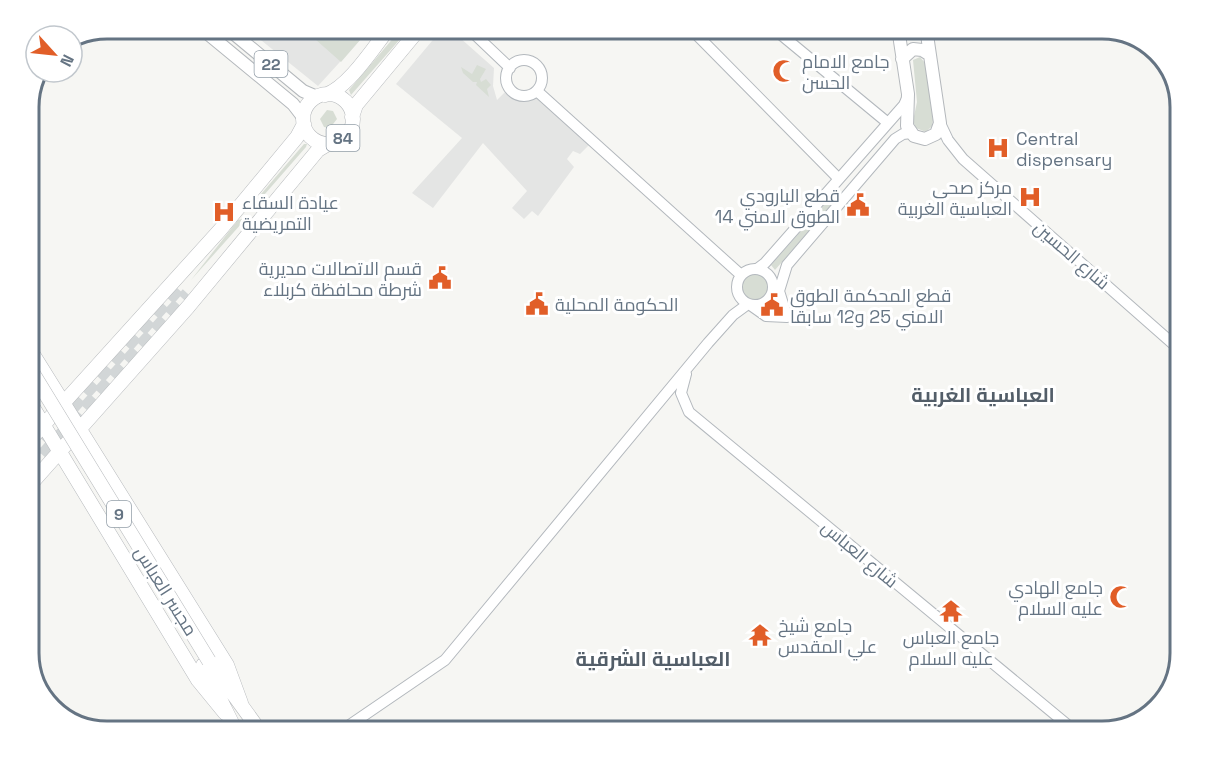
<svg xmlns="http://www.w3.org/2000/svg" width="1209" height="760" font-family="'Space Grotesk',Cairo,sans-serif">
  <style>
    .built { fill: #e4e5e4 }
    .green { fill: #d7ddd4 }
    .lines { fill: none; stroke-linecap: round; stroke-linejoin: round }
    .trunk-tunnel { stroke: #d2d6d7; stroke-width: 14; stroke-dasharray: 14 7; stroke-linecap: butt }
    .secondary-casing { stroke: #b3b8bd; stroke-width: 12 }
    .primary-casing { stroke: #b4b8bc; stroke-width: 14 }
    .trunk-casing { stroke: #b6b9bc; stroke-width: 15 }
    .secondary { stroke: #fff; stroke-width: 10 }
    .primary { stroke: #fff; stroke-width: 12 }
    .trunk { stroke: #fff; stroke-width: 14 }
    .trunk-bridge-casing { stroke: #b6b9bc; stroke-width: 15; stroke-linecap: butt }
    .trunk-bridge { stroke: #fff; stroke-width: 14 }
    .labels { text-anchor: middle; dominant-baseline: central; stroke-width: 6; stroke-linejoin: round; paint-order: stroke }
    .shield { fill: #fff; stroke: #939ea8; stroke-width: 1.5 }
    .shield-label { font-size: 16px; font-weight: bold; fill: #657483 }
    .poi-label { font-size: 18px; fill: #657483; stroke: #fff; text-anchor: start }
    .street-label { font-size: 18px; fill: #657483; stroke: #fff }
    .neighbourhood-label { font-size: 20px; font-weight: bold; fill: #535e69; stroke: #fff }
    .rim { fill: none; stroke: #657483; stroke-width: 3 }
  </style>
  <rect width="100%" height="100%" fill="#f6f6f3"/>
  <path class="built" d="M247 29H370L318 86Z
    M442 29H450L494 68 493 86 497 100 509 88 522 96 537 91 593 141 580 154 573 151 567 159 574 167 538 216 532 211 524 219 512 208 527 191 483 143 433 208 412 193 462 138 396 84Z
    M41 673 56 710 39 692 34 676Z"/>
  <path class="green" d="M310 28 349 29 361 39 341 62 307 32Z
    M401 29H409L351 95 349 90Z
    M920 57 925 63 933 120 932 126 926 132 916 128 913 121 917 102 913 60Z
    M477 65 486 69 480 79 481 82 486 79 491 85 487 89 489 97 476 85 477 82H473L463 73 461 67 472 74Z
    M327 110 333 111 337 119 330 128 324 127 320 119Z
    M304 144H307L306 147 251 210 250 207Z
    M837 190 841 194 775 270 771 265Z
    M242 219V223L191 280 238 220Z
    M742 287a13 13 0 1 1 26 0a13 13 0 1 1-26 0Z"/>
  <g class="lines">
    <path class="trunk-tunnel" d="M29 456 180 286
      M29 471 188 294"/>
    <g class="secondary-casing">
      <path id="secondary" d="M468 28 510 68
        M690 28 839 179
        M773 28 888 123
        M506 78a18 18 0 1 1 36 0a18 18 0 1 1-36 0Z
        M537 91 741 275
        M940 123 948 140 963 159 1180 350
        M737 287a18 18 0 1 1 36 0a18 18 0 1 1-36 0Z
        M757 269 765 263 904 105 908 96
        M749 304 766 316 787 317 779 291 787 265 895 139 903 134 911 133
        M686 374 681 393 689 412 1075 731
        M341 731 445 660 708 343 733 315 748 304"/>
    </g>
    <g class="primary-casing">
      <path id="primary" d="M201 28 293 104 303 117
        M227 28 303 91 317 97
        M898 28 908 94 907 126 914 136 925 139 936 134 940 123 926 28
        M901 28 907 32 920 28
        M902 59 913 49 922 50 930 55"/>
    </g>
    <g class="trunk-casing">
      <path id="trunk" d="M303 119a25 25 0 1 1 50 0a25 25 0 1 1-50 0Z
        M325 95C348 88 374 47 389 28
        M352 117 356 105 420 28
        M29 348 227 665 241 703
        M29 401 198 680 225 713
        M29 441 220 230 297 137 304 124
        M29 486 188 307 318 150 328 144
        M209 661 260 731
        M203 665 236 731"/>
    </g>
    <use href="#secondary" class="secondary"/>
    <use href="#primary" class="primary"/>
    <use href="#trunk" class="trunk"/>
    <g class="trunk-bridge-casing">
      <path id="trunk-bridge" d="M29 367 209 661"/>
    </g>
    <use href="#trunk-bridge" class="trunk-bridge"/>
  </g>
  <defs>
    <g id="mosque-bare" transform="scale(1.8)"><path d="M3.5-4.9A6 6 0 1 0 3.5 4.9A5 5 0 1 1 3.5-4.9Z" fill="#e15e28" stroke="#fff" stroke-width="2.5" paint-order="stroke"/></g>
    <g id="hospital-bare" transform="scale(1.8)"><path d="M-5-5h3v3.5h4V-5h3V5h-3V1.5h-4V5h-3Z" fill="#e15e28" stroke="#fff" stroke-width="2.5" paint-order="stroke"/></g>
    <g id="civic-bare" transform="scale(1.8)"><path d="M-.6-6.5H3V-4.5H.6V-3L4-1V1h2V6H-6V1h2V-1L-.6-3ZM-1.2 2.5V6h2.4V2.5Z" fill="#e15e28" stroke="#fff" stroke-width="2.5" paint-order="stroke"/></g>
    <g id="temple-bare" transform="scale(1.8)"><path d="M0-6L5-2H3V0L6.5 2.5H4V6H1.5V3h-3V6H-4V2.5H-6.5L-3 0V-2H-5Z" fill="#e15e28" stroke="#fff" stroke-width="2.5" paint-order="stroke"/></g>
  </defs>
  <g fill-rule="evenodd">
    <use href="#mosque-bare" x="784" y="71"/>
    <use href="#hospital-bare" x="998" y="148"/>
    <use href="#hospital-bare" x="1030" y="197"/>
    <use href="#civic-bare" x="858" y="205"/>
    <use href="#hospital-bare" x="224" y="212"/>
    <use href="#civic-bare" x="440" y="278"/>
    <use href="#civic-bare" x="537" y="304"/>
    <use href="#civic-bare" x="772" y="305"/>
    <use href="#mosque-bare" x="1121" y="597"/>
    <use href="#temple-bare" x="951" y="611"/>
    <use href="#temple-bare" x="760" y="635"/>
  </g>
  <g class="labels">
    <g class="shield">
      <rect x="254.5" y="51" width="33" height="26" rx="4.5"/>
      <rect x="326.5" y="125" width="33" height="26" rx="4.5"/>
      <rect x="107" y="501" width="24" height="26" rx="4.5"/>
    </g>
    <g class="shield-label">
      <text x="271" y="64">22</text>
      <text x="343" y="138">84</text>
      <text x="119" y="514">9</text>
    </g>
    <g class="poi-label">
      <text x="802" y="61">جامع الامام<tspan x="802" dy="21">الحسن</tspan></text>
      <text x="1016" y="138">Central<tspan x="1016" dy="21">dispensary</tspan></text>
      <text x="1012" y="187" text-anchor="end">مركز صحي<tspan x="1012" dy="21">العباسية الغربية</tspan></text>
      <text x="840" y="195" text-anchor="end">قطع البارودي<tspan x="840" dy="21">الطوق الامني 14</tspan></text>
      <text x="242" y="202">عيادة السقاء<tspan x="242" dy="21">التمريضية</tspan></text>
      <text x="422" y="268" text-anchor="end">قسم الاتصالات مديرية<tspan x="422" dy="21">شرطة محافظة كربلاء</tspan></text>
      <text x="790" y="295">قطع المحكمة الطوق<tspan x="790" dy="21">الامني 25 و12 سابقا</tspan></text>
      <text x="555" y="304">الحكومة المحلية</text>
      <text x="1103" y="587" text-anchor="end">جامع الهادي<tspan x="1103" dy="21">عليه السلام</tspan></text>
      <text x="778" y="625">جامع شيخ<tspan x="778" dy="21">علي المقدس</tspan></text>
      <text x="951" y="637" text-anchor="middle">جامع العباس<tspan x="951" dy="21">عليه السلام</tspan></text>
    </g>
    <g class="street-label">
      <text transform="translate(1072 255) rotate(41)">شارع الحسين</text>
      <text transform="translate(860 554) rotate(40)">شارع العباس</text>
      <text transform="translate(166 591) rotate(58)">مجسر العباس</text>
    </g>
    <g class="neighbourhood-label">
      <text x="983" y="395">العباسية الغربية</text>
      <text x="653" y="659">العباسية الشرقية</text>
    </g>
  </g>
  <path d="M0 0H1209V760H0ZM107 39H1102A68 68 0 0 1 1170 107V653A68 68 0 0 1 1102 721H107A68 68 0 0 1 39 653V107A68 68 0 0 1 107 39Z" fill="#fff" fill-rule="evenodd"/>
  <path class="rim" d="M107 39H1102A68 68 0 0 1 1170 107V653A68 68 0 0 1 1102 721H107A68 68 0 0 1 39 653V107A68 68 0 0 1 107 39Z"/>
  <g transform="translate(54 54) rotate(117)"><circle r="28" fill="#ffffff" stroke="#c1c7cd" stroke-width="1.5"/>
  <path d="M0-4.5L10 22L0 15L-10 22Z" fill="#e15e28"/>
  <text y="-9" font-size="16" font-weight="bold" text-anchor="middle" fill="#657483">N</text>
  </g>
</svg>
